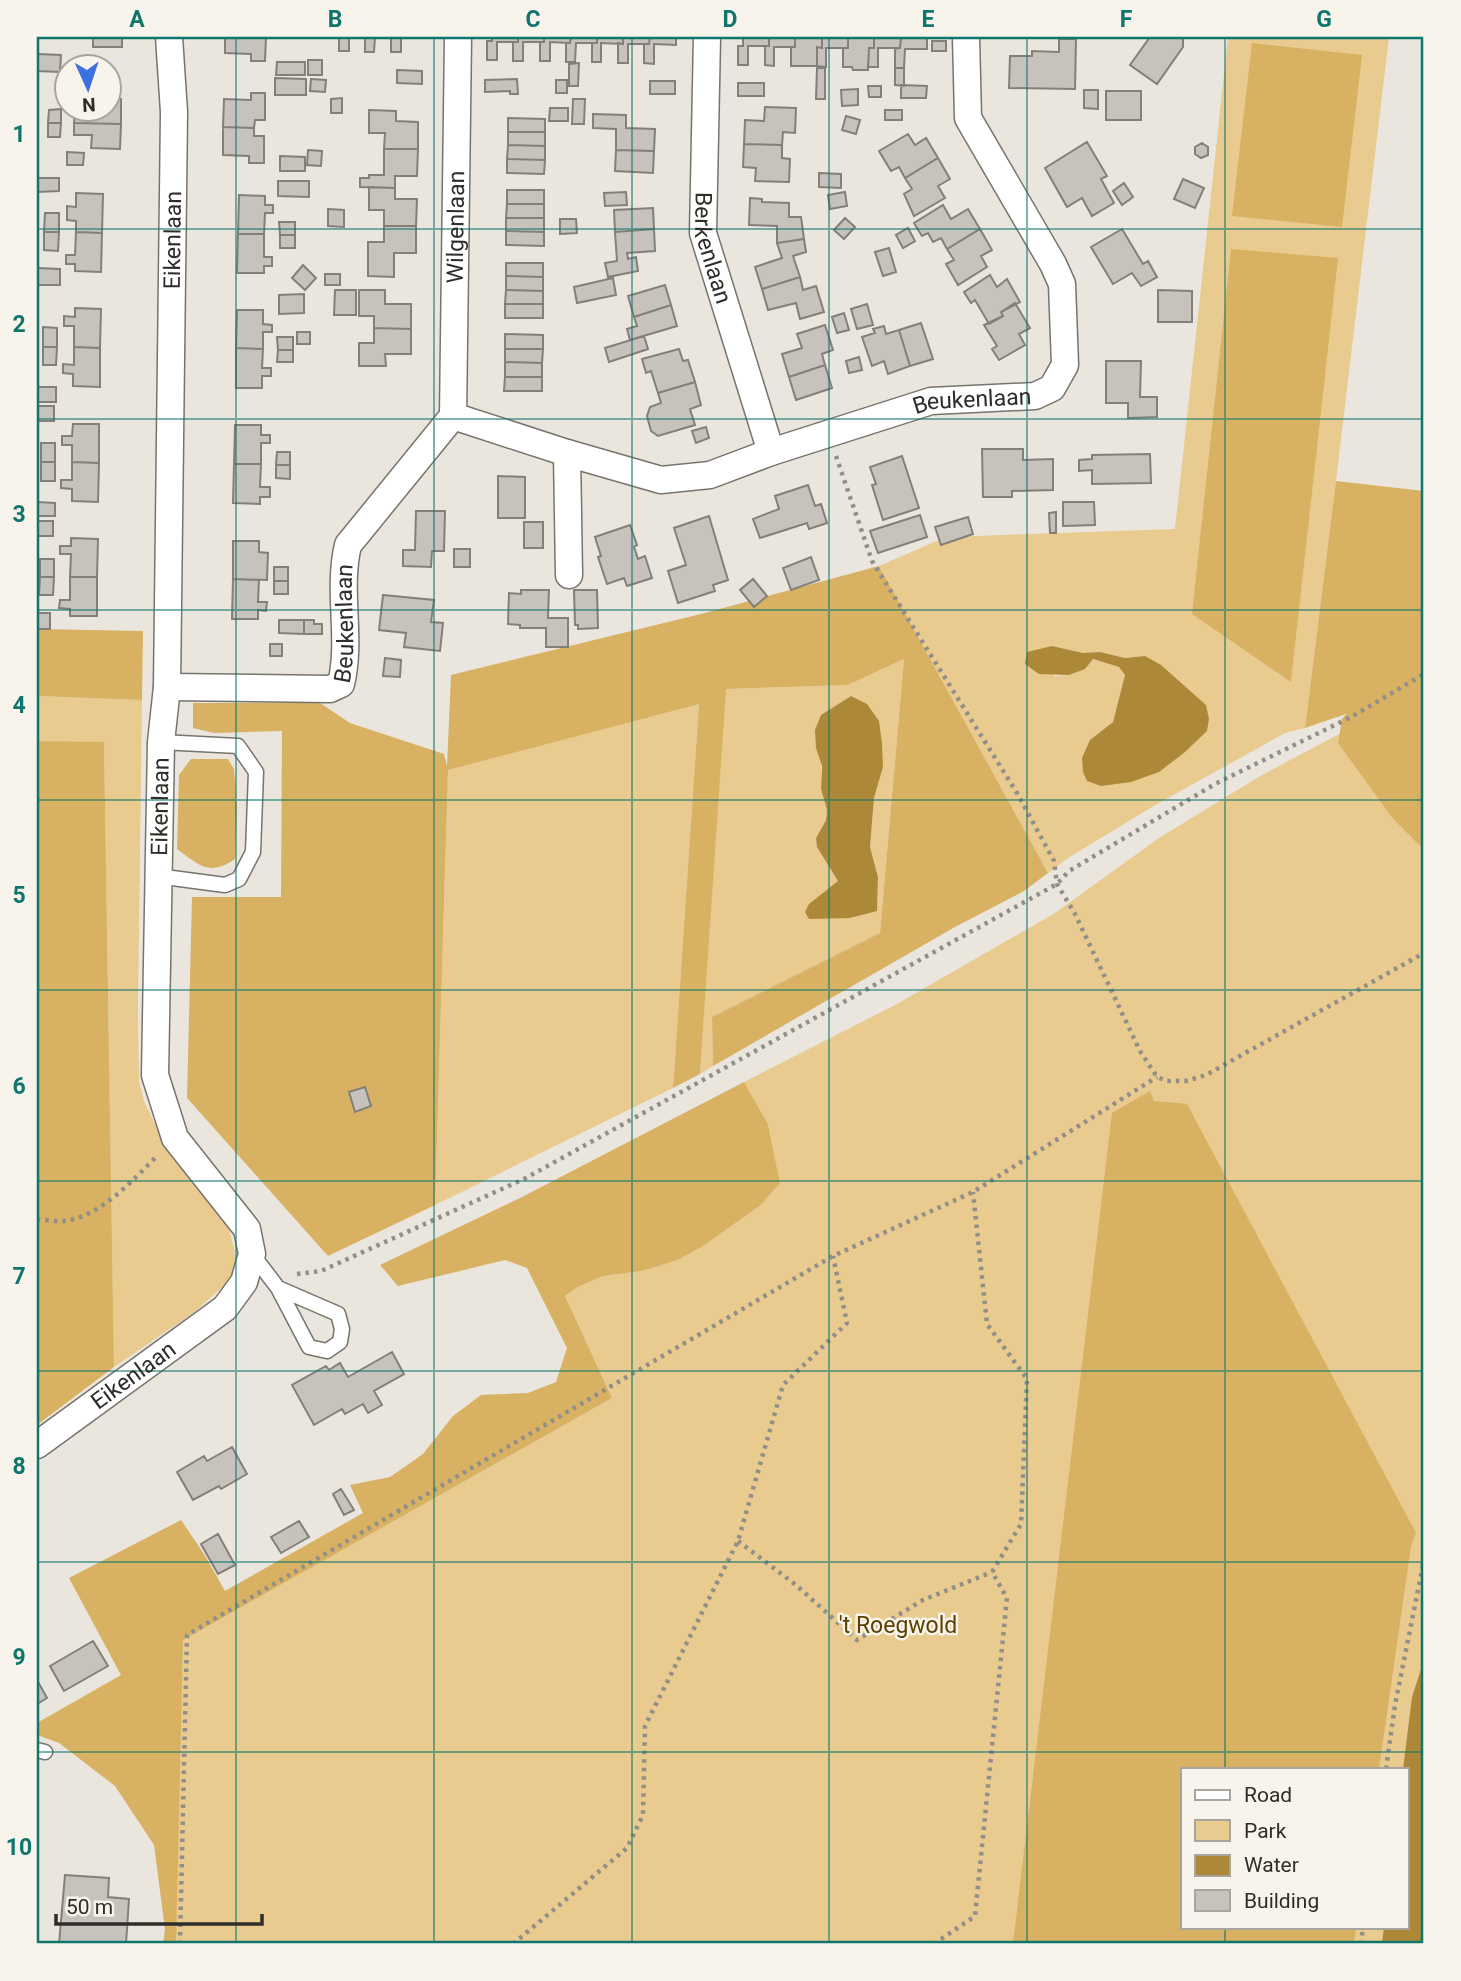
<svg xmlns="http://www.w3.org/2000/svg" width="1461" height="1981" font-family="Roboto,sans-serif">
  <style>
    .green { fill: #e9ca8f; fill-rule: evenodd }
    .forest { fill: #d8b163 }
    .water { fill: #ae8839 }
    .building { fill: #c7c3bc; stroke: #837f79; stroke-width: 2 }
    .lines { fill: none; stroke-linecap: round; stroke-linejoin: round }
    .lane-casing { stroke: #77746d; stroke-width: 17 }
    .street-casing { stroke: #77746d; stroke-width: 29 }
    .path { stroke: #928f89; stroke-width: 4.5; stroke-dasharray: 3.5 5; stroke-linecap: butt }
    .lane { stroke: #fff; stroke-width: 14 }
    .street { stroke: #fff; stroke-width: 26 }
    .grid { fill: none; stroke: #0f766e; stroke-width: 2; stroke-opacity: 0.55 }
    .labels { text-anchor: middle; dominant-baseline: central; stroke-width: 5; stroke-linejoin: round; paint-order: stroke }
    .street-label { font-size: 23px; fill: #2f2d2a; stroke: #f8f4ec }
    .park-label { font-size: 23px; fill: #5c4200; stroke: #f8f4ec }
    .neatline { fill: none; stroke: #0f766e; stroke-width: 2.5 }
    .grid-label { font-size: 23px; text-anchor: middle; font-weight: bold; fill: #0f766e }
  </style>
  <rect width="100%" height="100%" fill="#eae6de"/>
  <path class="green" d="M1228 37H1389L1336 481 1305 728 1285 733 1157 804 1068 858 1048 873 879 566 946 537 1175 529ZM1232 249 1317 443 1291 681ZM1051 646 1083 653 1100 652 1125 658 1145 656 1206 705 1090 740 1113 722 1125 675 1119 667 1092 659C1081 673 1072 675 1054 676Z
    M904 659 880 933 712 1017 713 1066 700 1074 725 689 848 685ZM851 696 883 767 874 798 870 847 878 877 877 910 850 918 835 917 834 886 838 881 817 847 816 838 826 819 827 810 821 789V715Z
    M37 696 142 700 138 1007 139 1081 144 1101 161 1137 204 1193 228 1226 234 1248 236 1268 227 1283 193 1313 114 1367 104 743 37 741Z
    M699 703 673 1088 435 1205 448 770Z
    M1341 733 1394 820 1424 850V1944H173L183 1640 612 1398 565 1296 578 1287 603 1276 642 1271 678 1260 703 1246 761 1205 780 1183 768 1124 744 1082 897 1004 1055 913 1159 838 1262 775ZM1183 1769H1407V1927H1183Z"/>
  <path class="forest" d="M1252 43 1362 55 1342 227 1232 216Z
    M1231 249 1338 258 1291 682 1192 614Z
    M1336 481 1424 491V850L1394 820 1338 743 1342 719 1346 714 1305 728Z
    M879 566 1048 873 1024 891 955 927 713 1066 712 1017 880 933 904 659 848 685 726 689 700 1074 673 1088 699 704 448 770 435 1205 328 1256 187 1098 192 897H281L282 731 214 733 193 728V703H320L350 723 444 754 447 766 451 675 705 613Z
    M37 629 143 631 142 700 37 696Z
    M37 741 104 742 114 1367 37 1425Z
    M191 759H228L234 769 237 807 235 859C209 877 199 865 177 849L179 775Z
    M744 1082 768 1124 780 1183 761 1205 703 1246 678 1260 642 1271 603 1276 578 1287 565 1296 612 1398 183 1640 176 1944H163L165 1929 154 1845 115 1786 59 1743 37 1735V1723L121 1675 69 1578 181 1520 204 1554 225 1591 363 1513 350 1485 390 1477 423 1454 453 1416 481 1395 528 1393 556 1382 567 1348 527 1268 505 1260 398 1286 380 1265 520 1198Z
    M1150 1091 1154 1101 1187 1104 1416 1533 1411 1546 1379 1769H1183V1927H1356L1354 1944H1013L1112 1113Z"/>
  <path class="water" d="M1052 646 1083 653 1100 652 1125 658 1145 656 1161 665 1206 705 1209 719 1207 731 1185 752 1159 772 1131 782 1101 786 1087 781 1083 772 1082 758 1090 740 1113 722 1125 675 1119 667 1093 659 1085 669 1069 675 1039 674 1025 664 1027 652Z
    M851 696 867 704 879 721 882 744 883 767 874 798 870 847 878 877 877 911 850 918 809 919 805 912 809 904 838 881 817 847 816 838 826 820 827 810 821 789 822 766 816 748 815 730 821 715Z
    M1424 1660V1944H1382L1384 1927H1407V1769H1403L1412 1697Z"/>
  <path class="building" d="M93 37H122V47H93Z
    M225 37H266L265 61H251V54L225 53Z
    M339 37H349V51H339Z
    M365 37H375L374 52H365Z
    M391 37H401V52H391Z
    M492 37H518V42H497V60H487V41H492Z
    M518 37H544V42H523V61H513V42H518Z
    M544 37H571L570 43 550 42V61H540V42H544Z
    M571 37H597V43H576L575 62H566V43H570Z
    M597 37H623V44L601 43V62H592V43H597Z
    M623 37H650L649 44H628V63H618V43L623 44Z
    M650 37H676V45L654 44V64L644 63V44H649Z
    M743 37H769V46H748V65H738V46H743Z
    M769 37H795V47H774V66L765 65V46H769Z
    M795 37H822V48L817 47V66H791V47H795Z
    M822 37H848V48H826V67L817 66V47L822 48Z
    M848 37H874V48H869L868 70H853L852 67H843V48H848Z
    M874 37H901L900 48H878V67H868L869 48H874Z
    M901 37H927V49H905L904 68H895V49L900 48Z
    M1150 37H1183V47L1157 84 1130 65Z
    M1059 39H1076L1075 89 1009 88 1010 56H1032V51L1059 52Z
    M932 41H946V51H932Z
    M37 54 61 55 60 72 37 71Z
    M308 60H322V75H308Z
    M277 62H305V75H276Z
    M579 63 578 86H569V64Z
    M817 68H825V99H816Z
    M895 68H904V86L895 85Z
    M397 70 422 71V84L397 83Z
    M275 78 306 79V95H275Z
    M311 79 326 80 325 92 310 91Z
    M517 79 518 94H510V91L485 92V80Z
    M556 80H567V93H556Z
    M650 81H675V94H650Z
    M738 83H764V96H738Z
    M901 85 927 86 926 98H901Z
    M868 86H881V97H869Z
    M858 89V105L842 106 841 90Z
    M1084 90H1098V109L1084 108Z
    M1106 91H1141V120H1106Z
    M251 93H265V120H255L254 128 223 127 224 99 251 100Z
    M342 98V113H331V99Z
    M108 99H121V124L74 123 75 112H92V108H108Z
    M573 99H585L584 124H572Z
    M765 107 796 108 795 133 783 132 782 145 744 144 745 120 764 121Z
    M550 108H568V121H549Z
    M61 109V123H48L49 110Z
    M369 110 396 111V121L418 122V149H384L385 133H369Z
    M885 110H902V120H885Z
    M593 114 626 115V128L655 129 654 151 616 150V129L593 128Z
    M846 116 860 120 856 134 842 130Z
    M508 118 545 119V132H508Z
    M48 123H61L60 137H48Z
    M74 123 121 124 120 149 91 148 92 135H74Z
    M223 127 254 128V136H264V163H249V156L223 155Z
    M508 132H545V146L508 145Z
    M908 134 915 145 926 138 938 158 905 178 899 167 891 171 879 151Z
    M1087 142 1107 176 1101 179 1114 203 1092 216 1082 198 1067 207 1045 168Z
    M1202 143 1208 147V155L1201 158 1195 154V147Z
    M744 144 782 145V158L790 159 789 182 755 181 756 168 743 167Z
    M508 145 545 146V160L507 159Z
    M384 149H418L417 176H395V188L360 187V178H369V175H384Z
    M308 150 322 151 321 166 307 165Z
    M616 150 654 151 653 173 615 171Z
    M67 152 84 153 83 165H67Z
    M280 156 305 157V171H280Z
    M938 158 950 179 938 186 945 198 914 216 904 194 912 189 905 178Z
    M507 159 545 160 544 174 507 173Z
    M819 173 841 174V188L819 187Z
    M37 178H59V191L37 192Z
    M1183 179 1204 188 1195 208 1174 199Z
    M278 181H309V197L278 196Z
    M1124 183 1133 197 1122 205 1113 191Z
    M369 187 395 188V199H417L416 226H384V210H369Z
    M507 190H544V204H507Z
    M626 192 627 205 605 206 604 193Z
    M845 192 847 206 830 209 828 195Z
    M76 193 103 194 102 233 76 232V221L67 220V206L76 207Z
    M239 195 265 196V205H273V213H265L264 234H238Z
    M750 198 762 199V202L789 203V217H801L804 239 777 243V226L749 225Z
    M507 204H544V218H506Z
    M943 205 951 219 968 209 980 229 947 249 941 238 933 242 928 233 922 236 914 223Z
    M653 208 654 229 615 232 614 210Z
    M328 209 344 210V227L328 226Z
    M45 213H59V232H44Z
    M506 218H544V232L506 231Z
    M845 218 855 227 844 239 834 230Z
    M560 219H576L577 233 560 234Z
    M279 222H295V235H280Z
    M384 226H416V253H394V277L368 276V242H384Z
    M908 228 915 241 903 248 896 235Z
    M654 229 655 251 627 253 628 259 636 257 638 271 608 277 605 263 617 261 615 232Z
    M980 229 992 250 981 256 987 267 958 285 946 264 954 260 947 249Z
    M1122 229 1143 264 1148 261 1157 277 1141 286 1132 273 1113 284 1091 247Z
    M506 231 544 232V246L506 245Z
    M44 232H59L58 251 44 250Z
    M76 232 102 233 101 272 75 271V264H66V255H75Z
    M238 234H264V257H272V266H264V273H237Z
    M280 235H295V248H280Z
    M804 239 806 252 793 256 800 277 762 289 755 267 782 258 777 243Z
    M889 248 896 272 883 276 875 252Z
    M506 263H543V277L506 276Z
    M303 265 316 278 305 290 292 278Z
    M37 268 60 269V285H37Z
    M325 274H340V285H325Z
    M990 275 997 287 1007 279 1020 302 1001 312 1003 316 989 324 975 300 971 303 964 292Z
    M506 276 543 277V291L506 290Z
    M800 277 803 290 816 286 824 312 800 319 796 303 768 310 762 289Z
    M613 278 616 295 577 303 574 287Z
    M665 285 671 305 634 317 628 296Z
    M335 290H356V315H334Z
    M359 290H385V304H411V329L374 328V316H359Z
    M506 290 543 291V304H505Z
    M1158 290 1192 291V322H1158Z
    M304 294V313L279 314V295Z
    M1015 303 1030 328 1019 334 1025 345 999 360 992 349 997 346 984 325 1003 316 1001 312Z
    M505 304H543V318H505Z
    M867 304 873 325 857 329 851 309Z
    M671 305 677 326 630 340 627 329 637 326 634 317Z
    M75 308 101 309 100 348 74 347V326H64V316L75 317Z
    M237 310H263V324L272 325V332H263V349L236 348Z
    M844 313 849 330 837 333 832 317Z
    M921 323 933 359 910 366 899 330Z
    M825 325 833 350 822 354 825 365 789 377 782 354 802 348 797 334Z
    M884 326 886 334 899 330 910 366 888 374 884 361 872 366 862 337 875 333 873 329Z
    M43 327 57 328V347H43Z
    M374 328 411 329V354H385L386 366H359V343H374Z
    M297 332H310V344H297Z
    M505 334 543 335V349H505Z
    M644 336 648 349 609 362 605 348Z
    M277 337H293V350H278Z
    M43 347H57L56 365H43Z
    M74 347 100 348V387L73 386V374L63 373V364L74 365Z
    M236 348 263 349 262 368H271V376H262V388H236Z
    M505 349H543L542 363 505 362Z
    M679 349 683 361 688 360 695 382 658 393 651 371 646 373 642 359Z
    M278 350H293V362H277Z
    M859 357 862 370 849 373 846 361Z
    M1106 361H1141L1140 397H1157V417L1128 418V403H1106Z
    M505 362 542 363V377H505Z
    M825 365 832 388 796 400 789 377Z
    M505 377H542V391H504Z
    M695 382 701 405 690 409 695 425 658 436 651 431 647 416 650 407 661 403 658 393Z
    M37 387H56V402H37Z
    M37 406H54V421H37Z
    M73 424H99V463L72 462V445H62V436H72Z
    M235 425H261V435H270V443H261V464H234Z
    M706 427 709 438 696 443 692 431Z
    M41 443H55V462H41Z
    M982 449H1023V460L1053 459V490L1012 491V497H983Z
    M277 452H290V465H276Z
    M1150 454 1151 483 1092 484V470L1079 471V460L1092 459V455Z
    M902 456 919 508 883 520 872 485 876 484 870 467Z
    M41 462H55V481H41Z
    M72 462 99 463 98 502 72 501V489L61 488V480H72Z
    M234 464H261L260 487H270V497H260V504L233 503Z
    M276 465H290V479L276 478Z
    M498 476 525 477V518H498Z
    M808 485 815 506 821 504 827 523 809 529 807 523 760 538 753 519 779 509 775 496Z
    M37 502 55 503V516H37Z
    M1063 502H1094L1095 525 1063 526Z
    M416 511H445L444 551H432L431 567 403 566V550H415Z
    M1056 512V533H1050L1049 513Z
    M920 515 927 537 878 553 870 531Z
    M709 516 728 580 713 585 715 591 678 603 668 571 686 565 674 528Z
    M968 517 973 534 941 545 935 527Z
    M37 521H53V536H37Z
    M524 522H543V548H524Z
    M630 525 637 545 634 547 638 559 645 556 652 578 627 586 624 578 607 584 598 557 601 556 595 537Z
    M71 538 98 539 97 577H70L71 554H60V546H71Z
    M233 541H259V552L268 553 267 580 233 579Z
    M454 549H470V567H454Z
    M811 557 819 580 791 590 783 568Z
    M40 559H54V577H40Z
    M274 567H288V581H274Z
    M40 577H54L53 595H39Z
    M70 577H97V616H70V609L59 608 60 600H70Z
    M233 579 259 580 258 602H267L266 611 258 610V619H232Z
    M753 579 767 596 754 607 740 590Z
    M274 581H288V594H274Z
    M521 590H549L548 618H568V647H546V628H520V625L508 624 509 593 521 594Z
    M574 590H597L598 628 578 629V625H575Z
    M383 595 434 600 431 622 443 623 440 651 404 647 406 633 379 630Z
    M37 613H50V629H37Z
    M279 620H304V634L279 633Z
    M304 620H314V624H322V634H304Z
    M270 644H282V656H270Z
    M385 658 401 660 400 677 383 676Z
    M365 1087 371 1106 355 1112 349 1092Z
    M392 1352 404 1374 374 1391 382 1405 368 1413 363 1404 345 1414 342 1409 314 1425 292 1385 326 1366 329 1370 340 1363 348 1377Z
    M232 1447 247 1474 221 1489 219 1486 193 1500 177 1472 204 1456 207 1461Z
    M341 1489 354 1510 344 1515 333 1494Z
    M299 1521 309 1537 281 1553 271 1537Z
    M218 1534 235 1565 218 1574 201 1544Z
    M93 1641 108 1666 64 1691 50 1666Z
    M37 1680 47 1698 37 1704Z
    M65 1875 109 1878 108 1897 129 1899 126 1944H59Z"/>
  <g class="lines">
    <g class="lane-casing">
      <path id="lane" d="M157 876 225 885 239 879 253 852 256 772 238 746 161 742
        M252 1254 278 1288 309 1347 327 1351 340 1342 342 1329 338 1314 278 1288
        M37 1750 45 1752"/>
    </g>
    <g class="street-casing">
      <g id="street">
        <path id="s1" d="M707 37 703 233 771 452"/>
        <path id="s2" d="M453 416 458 37"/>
        <path d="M567 453 569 575"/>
        <path id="s3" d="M167 687 330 689 341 684C352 638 337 591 348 545L453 416 567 453 661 480 710 475 771 452 931 401 1035 396 1052 388 1065 365 1062 284 1053 264 968 118 966 37"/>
        <path id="s4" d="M37 1445 225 1308 244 1282 252 1254 247 1229 175 1138 155 1075 161 742 167 687 174 112 169 37"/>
      </g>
    </g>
    <path class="path" d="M836 456 872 561 1017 793 1054 861 1057 884 1075 914 1140 1051 1157 1077 1167 1081H1186L1206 1075 1424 953
      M37 1219C45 1220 56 1222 64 1221 100 1217 133 1180 157 1156
      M297 1274 321 1271 524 1179 1057 884 1069 871 1215 784 1353 716 1424 674
      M738 1541 796 1585 857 1640 923 1600 992 1572
      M1386 1769 1395 1705 1424 1560
      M180 1944 187 1635 833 1256 973 1192 1157 1077
      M513 1944 627 1848 643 1815 645 1726 738 1541 783 1385 847 1323 833 1256
      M934 1944 975 1916 1007 1598 992 1572 1021 1524 1027 1379 987 1324 973 1192
      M1361 1944 1363 1927"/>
    <use href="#lane" class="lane"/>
    <use href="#street" class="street"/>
  </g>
  <path class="grid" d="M236 37V1944M434 37V1944M632 37V1944M829 37V1944M1027 37V1944M1225 37V1769M37 229H1424M37 419H1424M37 610H1424M37 800H1424M37 990H1424M37 1181H1424M37 1371H1424M37 1562H1424M37 1752H1424M1225 1927V1944"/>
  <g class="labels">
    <g class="street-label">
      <text stroke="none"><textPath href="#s2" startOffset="189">Wilgenlaan</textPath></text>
      <text stroke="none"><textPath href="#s4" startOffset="1337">Eikenlaan</textPath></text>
      <text stroke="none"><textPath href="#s1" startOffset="212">Berkenlaan</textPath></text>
      <text stroke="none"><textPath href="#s3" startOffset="1022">Beukenlaan</textPath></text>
      <text stroke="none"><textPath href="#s3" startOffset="236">Beukenlaan</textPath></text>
      <text stroke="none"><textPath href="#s4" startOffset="770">Eikenlaan</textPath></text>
      <text stroke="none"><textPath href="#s4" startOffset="119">Eikenlaan</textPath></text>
    </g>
    <g class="park-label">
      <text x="898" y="1625">'t Roegwold</text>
    </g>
  </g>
  <rect width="1461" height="1981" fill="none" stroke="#f8f4ec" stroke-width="77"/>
  <rect x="1181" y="1768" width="228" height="161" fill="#f8f4ec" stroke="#a8a49e" stroke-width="2"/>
  <rect x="1195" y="1790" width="35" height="10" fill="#ffffff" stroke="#a8a49e" stroke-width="2"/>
  <text x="1244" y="1802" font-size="21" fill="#2f2d2a">Road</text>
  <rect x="1195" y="1820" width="35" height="21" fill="#e9ca8f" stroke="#a8a49e" stroke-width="2"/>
  <text x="1244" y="1838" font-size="21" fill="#2f2d2a">Park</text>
  <rect x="1195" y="1855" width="35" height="21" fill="#ae8839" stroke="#a8a49e" stroke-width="2"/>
  <text x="1244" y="1872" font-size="21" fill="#2f2d2a">Water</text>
  <rect x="1195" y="1890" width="35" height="21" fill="#c7c3bc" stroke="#a8a49e" stroke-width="2"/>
  <text x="1244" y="1908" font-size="21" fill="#2f2d2a">Building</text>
  <g transform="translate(88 88) rotate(177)"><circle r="33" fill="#f8f4ec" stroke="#a8a49e" stroke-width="2"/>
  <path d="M0-5L12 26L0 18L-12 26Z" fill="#3c70e0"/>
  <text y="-10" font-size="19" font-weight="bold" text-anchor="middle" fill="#2f2d2a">N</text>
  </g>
  <path d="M56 1914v10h206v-10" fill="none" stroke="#2f2d2a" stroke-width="3.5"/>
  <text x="66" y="1914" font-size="21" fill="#2f2d2a" stroke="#f8f4ec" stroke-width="5" paint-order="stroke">50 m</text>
  <rect x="38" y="38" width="1384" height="1904" class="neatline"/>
  <g class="grid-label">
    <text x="137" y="27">A</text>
    <text x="335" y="27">B</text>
    <text x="533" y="27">C</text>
    <text x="730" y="27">D</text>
    <text x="928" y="27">E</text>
    <text x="1126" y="27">F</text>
    <text x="1324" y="27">G</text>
    <text x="19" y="142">1</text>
    <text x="19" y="332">2</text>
    <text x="19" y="522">3</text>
    <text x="19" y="713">4</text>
    <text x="19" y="903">5</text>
    <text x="19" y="1094">6</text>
    <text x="19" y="1284">7</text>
    <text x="19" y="1474">8</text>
    <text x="19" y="1665">9</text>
    <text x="19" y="1855">10</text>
  </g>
</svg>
